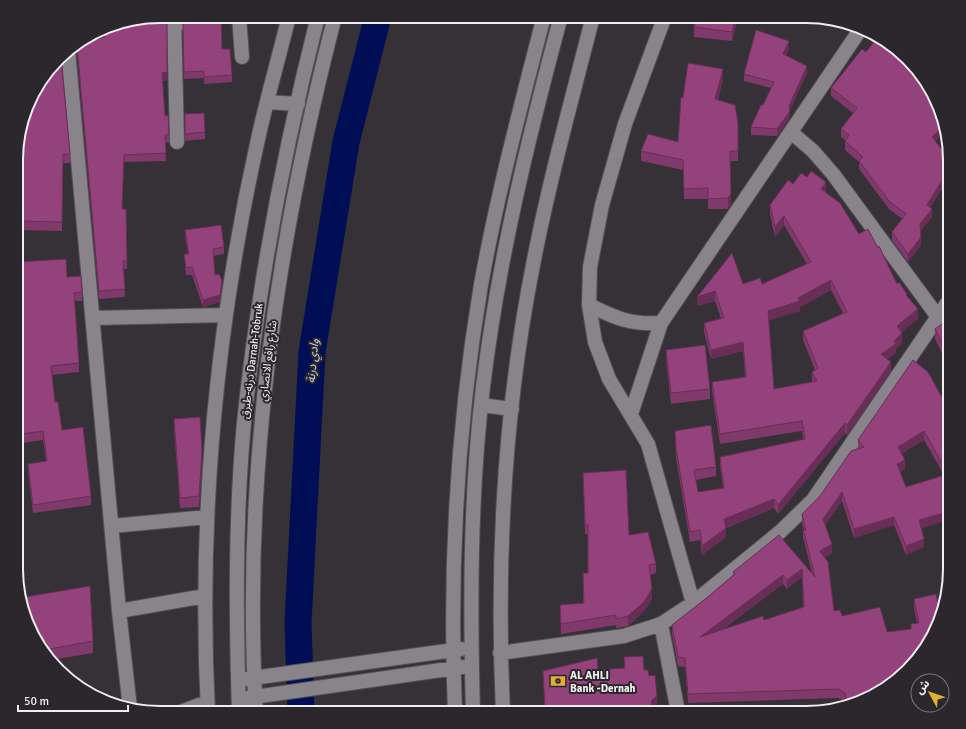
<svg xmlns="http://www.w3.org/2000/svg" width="966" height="729" font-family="Signika,'Noto Sans Arabic',sans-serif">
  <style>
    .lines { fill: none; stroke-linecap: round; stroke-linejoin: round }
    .river { stroke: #000e56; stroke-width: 27 }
    .minor-casing { stroke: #535055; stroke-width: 16 }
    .minor { stroke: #88848a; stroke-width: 14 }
    .wall { fill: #7f396a; fill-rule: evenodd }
    .shaded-wall { fill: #682e56 }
    .building { fill: #94427b; stroke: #682e56; fill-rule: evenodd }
    .labels { text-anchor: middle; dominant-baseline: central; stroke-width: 4; stroke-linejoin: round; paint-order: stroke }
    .street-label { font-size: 11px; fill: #f0eef1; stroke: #2b272c }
    .poi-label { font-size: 11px; font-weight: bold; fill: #f0eef1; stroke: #2b272c; text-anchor: start }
    .water-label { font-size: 12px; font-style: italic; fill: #ccd8ed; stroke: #2b272c }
    .rim { fill: none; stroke: #f0eef1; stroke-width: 2 }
  </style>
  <rect width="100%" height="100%" fill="#353136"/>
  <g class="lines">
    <path class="river" d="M301 713 298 623 312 352 346 142 378 16"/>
    <g class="minor-casing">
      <path id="minor" d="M174 16 177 142
        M239 16 242 57
        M665 16 625 124 602 205 590 267 589 305 595 342 609 379 648 444 693 603
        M174 24 217 16
        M68 50 119 611 130 708
        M267 102 298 104
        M792 133 813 151 833 174 938 317
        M589 305C615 318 631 325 661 323
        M93 318 226 315
        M481 405 512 409
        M631 414 661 323 862 27
        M112 526 207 517
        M119 611 205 596
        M661 624 678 712
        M500 653 624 636 661 624 693 603 780 532 813 500 950 299
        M246 679 461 649
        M247 698 462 667
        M178 713 207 702
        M208 713C198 521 216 327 258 139 267 98 279 57 289 16
        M239 713C236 616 235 519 244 423 258 286 284 150 318 16
        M256 713C242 477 276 244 335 16
        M455 713C449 570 457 427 481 285 497 195 521 105 544 16
        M473 713C470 605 470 494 483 387 498 261 528 139 561 16
        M503 713C496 563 504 412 533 265 549 181 572 99 593 16"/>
    </g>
    <use href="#minor" class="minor"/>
  </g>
  <path class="wall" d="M682 16H736V25L732 41 694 37V27L696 21 682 17Z
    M113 24 167 80 163 81 165 116 168 115 169 142 165 143 166 161 124 162 122 209 127 261V269H123L125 297 99 299 77 52V45L104 38V29Z
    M183 24 222 49 232 75V82L204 84V78L184 79Z
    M789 49 786 55 807 73 790 110V118L777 136 751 135V127L763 105 771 88 744 81V74Z
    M866 52 950 160V196L941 190 930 207 932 217 920 231 921 245 908 262 892 240V232L902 219 889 209 859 169V162L845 150V140L841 137V129L853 113 831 96V88Z
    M723 79 718 100 738 123V161H730L731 205 728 209H708V199H684L683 170 641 161V151L678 142 683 98Z
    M185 114 205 132V139L185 141Z
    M17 141 70 154V163H63L62 231 17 230Z
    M793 184 826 191V192L859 234 878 248 897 284 907 296 918 319 901 332 902 343 896 349V353L887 359 891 371 847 435 845 433 778 514 774 508 726 528V537L702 555 700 540 690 542 676 458 675 431 716 467V476L696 480 698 492 723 488 720 466V457L803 440 802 431 720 444 712 392V382L745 377 743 351 711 359 704 332V323L721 318 715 301 697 306V297L743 284H762L807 264 784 225 775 237 770 214V205ZM831 290 843 313 803 331V340L815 370 812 372V382L774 389 769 320 800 311V307Z
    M185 230 224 247V254L213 256 215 275 222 288 220 302 203 307 192 275H186L184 254H188L185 237Z
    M17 262 67 277 82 292V301H74L79 363V372L52 375 55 402 62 430 91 496V505L33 513 28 472V464L46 461 43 440 22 443 24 453V462L17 463V339L23 338 20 322 17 323Z
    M950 306V380L944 357 935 339V329L944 323V313Z
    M666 350 710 389V399L671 404 666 360Z
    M950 412V519L922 528 924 547 906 555 894 525 854 538 842 501 825 525 832 553 825 557 834 611 842 616 887 632 911 629V624L917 623 914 608V599L941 617 870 698 806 713H545L543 671 598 670 624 668V657L644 670 649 676 657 705 653 708 655 711 659 713 843 704 844 701 838 698 688 703 685 667 678 666 672 634V625L709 596 733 575V572L812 573 803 537V528L802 523V514L820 496 858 449V440ZM924 440 944 475 906 487 900 472 905 469 902 453ZM802 577 803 607 764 620 722 630 783 584 787 589Z
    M174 419 202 462 199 507 180 508 174 430Z
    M583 473 629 535 656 564V573L650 575 652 599 644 611 628 626 616 628V625L561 634 560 614V605L583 603V573H588V534H585Z
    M25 597 93 641V653L52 660 31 633 26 616 25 608Z"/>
  <path class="shaded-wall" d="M736 16V25L732 41V32Z
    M789 41V49L783 61V54Z
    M807 66V73L790 111V118L777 136V129L789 106Z
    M723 69V79L715 109V99Z
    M167 72V80L162 81V73Z
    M942 127 944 133 932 145V137Z
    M826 182V191L821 198V189Z
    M941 182V190L927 213V205Z
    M731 194V205L728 209V198Z
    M932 209V217L920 232V224Z
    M784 216V225L775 237V227Z
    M921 237V245L908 262V254Z
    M831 280V290L800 307V311L768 321V311L798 298Z
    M222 281V288L220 302 203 307V300Z
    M715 291V301L697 306V297Z
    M918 309V319L897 336V326Z
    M20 313V322L17 323V314Z
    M902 333V343L896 349V353L881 364V354Z
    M743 342V351L711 359V350Z
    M891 362V371L847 435V425Z
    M845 423V433L778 514V505Z
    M924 431V440L898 455V447Z
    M202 451V462L199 507V496Z
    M905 460V469L897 473V464Z
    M842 492V501L823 528V519Z
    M774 499V508L724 528V519Z
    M950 511V519L919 529V520Z
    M894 517V525L854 538V529Z
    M726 528V537L702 555V546Z
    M924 539V547L906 555V546Z
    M832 544V553L820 560V551Z
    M802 569V577L787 589V580Z
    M783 575V584L700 646V637Z
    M652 589V599L644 611 628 626V616Z
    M657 696V705L652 709 651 705 652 700Z"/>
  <path class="building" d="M160 16H167V72L162 73 165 116 168 115 169 134 165 135 166 153 124 155 122 209H126L127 261H123L125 289 99 291 77 45 79 44 105 37 104 29 113 24Z
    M221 16 222 49H230L232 75 204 77V71L184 72 183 24Z
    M697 16H736L732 32 694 27Z
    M756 30 789 41 783 54 807 66 789 106 790 111 777 129 751 127 761 105H763L774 82 744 74Z
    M878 37 901 51 935 96 942 127 932 137 950 160V188L941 182 927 205 932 209 920 224 921 237 908 254 892 232 906 214 889 201 859 161 863 157 845 141 849 135 841 129 857 108 831 88 862 49 866 52Z
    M61 57 70 154H63L62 222 17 221V141L35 88Z
    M688 63 723 69 715 99 735 105 738 123V151H730L731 194 728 198 708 199V188L684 189 683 160 641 151 648 134 678 142 681 97 683 98Z
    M204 113 205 132 185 134V114Z
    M811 171 826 182 821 189 840 203 859 234 868 229 878 248 879 246 897 284 899 282 907 294 906 295 918 309 897 326 902 333 894 341 896 344 881 354 891 362 847 425 845 423 778 505 774 499 724 519 726 528 702 546 700 530 690 532 676 448 675 431 711 425 716 467 694 470 698 492 724 488 720 457 805 439 802 421 720 434 712 382 746 377 743 342 711 350 704 323 724 318 715 291 697 297 732 253 743 284 760 278 762 284 811 262 784 216 775 227 770 205 788 180 793 184 801 173 807 177ZM831 280 847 312 803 331 818 368 812 372 817 381 774 389 768 311 800 301 798 298Z
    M221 225 224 247 213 249 215 275 219 274 222 281 220 295 203 300 192 267 186 268 184 254H189L185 230Z
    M66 259 67 277 81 276 82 292 74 293 79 363 51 366 55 402H58L62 430 83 427 91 496 33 505 28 464 47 461 43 431 21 434 24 453 17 454V339L24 338 20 313 17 314V262Z
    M950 306V370L944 347 935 329 949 319 944 313Z
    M705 345 710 389 671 393 666 350Z
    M913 360 928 372 950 412V511L919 520 924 539 906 546 894 517 854 529 842 492 823 519 832 544 820 551 828 562 834 611 840 610 842 616 880 607 887 632 911 629V624L919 623 914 599 936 594 941 617 939 625 915 664 870 698 806 713H562V707L545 708 543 671 597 658 598 670 625 668 624 657 643 656 644 670H648L649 676 655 675 657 696 652 700 651 705 655 711 659 713 843 704 846 697 845 693 838 689 688 694 685 658 678 657 672 625 709 596 735 574 733 572 779 535 815 577 803 528 806 531 802 514 820 496 851 451 864 447 858 440ZM924 431 948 474 906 487 897 464 905 460 898 447ZM802 569 804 607 764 620 763 616 700 637 783 575 787 580Z
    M200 417 202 451 199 496 180 498 174 419Z
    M626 470 629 535 648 532 656 564 649 565 652 589 644 602 628 616 616 619V615L561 624 560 605 584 603 583 573H588V525H585L583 473Z
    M90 586 93 641 44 650 31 633 29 627 25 597Z"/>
  <defs>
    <g id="bank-bare" transform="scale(1.2)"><path d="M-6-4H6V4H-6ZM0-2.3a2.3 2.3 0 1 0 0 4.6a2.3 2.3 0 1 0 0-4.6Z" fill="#e0b034" stroke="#2b272c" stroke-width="2.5" paint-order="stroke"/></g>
  </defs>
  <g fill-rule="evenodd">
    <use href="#bank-bare" x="558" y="681"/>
  </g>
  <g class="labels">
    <g class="street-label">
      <text transform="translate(252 361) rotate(-83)">درنه-طبرق Darnah-Tobruk</text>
      <text transform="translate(268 361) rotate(-83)">شارع رافع الانصاري</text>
    </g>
    <g class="poi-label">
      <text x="570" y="675">AL AHLI<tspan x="570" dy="13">Bank -Dernah</tspan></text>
    </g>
    <g class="water-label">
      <text transform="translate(313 361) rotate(-85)">وادي درنة</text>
    </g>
  </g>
  <path d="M0 0H966V729H0ZM160 23H806A137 137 0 0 1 943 160V569A137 137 0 0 1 806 706H160A137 137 0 0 1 23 569V160A137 137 0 0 1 160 23Z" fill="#2b272c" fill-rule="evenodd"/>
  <path class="rim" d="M160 23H806A137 137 0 0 1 943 160V569A137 137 0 0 1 806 706H160A137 137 0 0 1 23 569V160A137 137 0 0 1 160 23Z"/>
  <g transform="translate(930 693) rotate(310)"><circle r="19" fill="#2b272c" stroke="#7a777b"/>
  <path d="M0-3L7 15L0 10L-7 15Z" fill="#e0b034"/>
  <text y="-6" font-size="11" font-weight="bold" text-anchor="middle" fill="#f0eef1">ش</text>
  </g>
  <path d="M18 705v6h110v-6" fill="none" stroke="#f0eef1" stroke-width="2"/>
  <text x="24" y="705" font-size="12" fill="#f0eef1" stroke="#2b272c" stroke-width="3" paint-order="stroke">50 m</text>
</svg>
